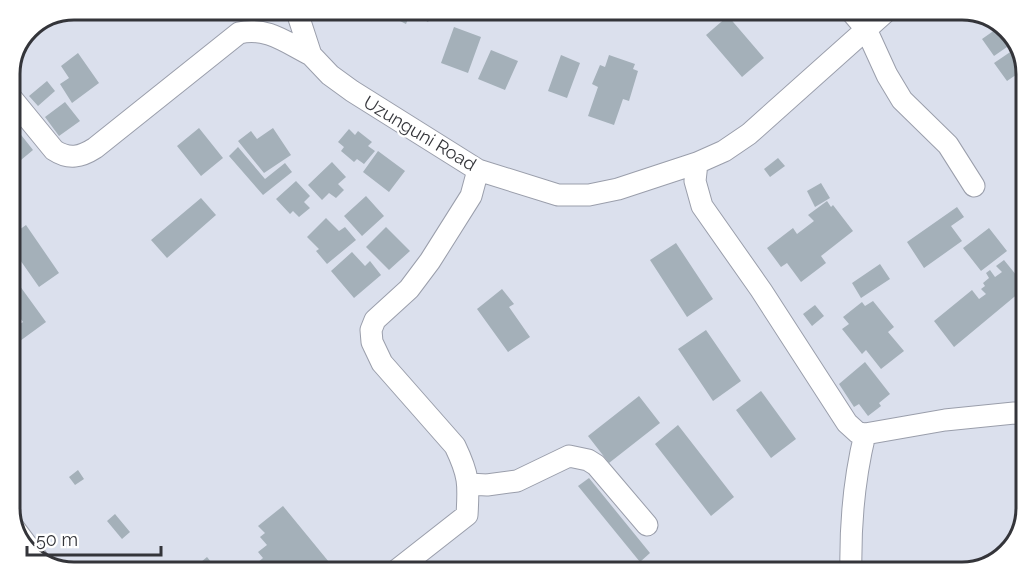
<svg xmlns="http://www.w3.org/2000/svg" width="1036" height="582" font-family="Raleway,sans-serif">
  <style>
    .building { fill: #a4b0b9 }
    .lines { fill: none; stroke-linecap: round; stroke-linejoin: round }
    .minor-casing { stroke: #9a9eab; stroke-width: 23 }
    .minor { stroke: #fff; stroke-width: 21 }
    .labels { text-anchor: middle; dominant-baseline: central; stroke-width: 4.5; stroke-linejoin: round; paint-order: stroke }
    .street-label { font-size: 18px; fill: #34353a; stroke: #fff }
    .rim { fill: none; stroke: #34353a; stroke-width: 3 }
  </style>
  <rect width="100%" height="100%" fill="#dbe0ed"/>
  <path class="building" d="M175 9H196L182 19Z
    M384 9H436L428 22 411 12 406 24 382 12Z
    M611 9H637V12L611 14Z
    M728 16 764 58 742 77 706 35Z
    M1002 25 1017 40 994 56 982 39Z
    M454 27 481 37 468 73 441 63Z
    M1019 46 1026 68 1007 81 994 63Z
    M491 50 518 61 505 90 478 79Z
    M78 53 99 83 72 103 60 84 69 78 61 66Z
    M561 55 580 63 567 98 548 91Z
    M609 55 635 64 633 69 638 71 629 101 623 99 614 125 588 116 598 87 592 84 600 65 605 67Z
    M47 81 55 91 38 106 29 96Z
    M65 102 80 121 59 136 45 117Z
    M199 128 223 158 201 176 177 146Z
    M273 128 291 155 264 173 238 141 251 131 257 139Z
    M349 129 355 135 358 131 372 142 368 146 375 151 364 164 357 159 354 162 341 151 344 147 338 142Z
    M18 131 33 150 9 170V138Z
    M238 147 265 179 285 163 292 172 263 195 229 156Z
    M378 151 405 171 389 192 363 172Z
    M778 158 785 166 770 177 764 169Z
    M332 162 346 177 338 184 344 190 336 198 329 193 322 200 308 185Z
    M296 181 310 196 304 202 310 208 299 217 293 211 290 214 276 199Z
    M821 183 830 198 815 207 807 191Z
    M366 196 384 216 362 236 344 216Z
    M201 198 216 215 167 258 151 240Z
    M827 201 831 207 833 205 853 231 821 256 826 263 801 282 787 263 781 267 767 248 793 228 797 234 814 221 808 215Z
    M957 207 964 217 951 226 962 241 924 268 907 242Z
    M326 218 339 231 345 227 356 240 327 264 316 251 319 249 307 237Z
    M26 225 59 273 39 287 18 257 15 260 9 252V237Z
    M386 227 410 251 389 270 366 247Z
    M989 228 1007 251 981 271 963 248Z
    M676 243 713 299 687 317 650 260Z
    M352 252 365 266 370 261 381 275 354 298 331 271Z
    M1004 260 1026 287 954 347 934 321 972 290 979 299 986 294 981 289 985 286 983 283 989 278 986 273 990 270 995 277 1002 272 996 266Z
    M880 264 890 279 861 298 852 283Z
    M9 271 46 322 9 349V331L23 322 9 303Z
    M502 289 514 304 509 307 530 337 508 352 477 309Z
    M873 301 894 327 888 332 904 351 881 369 866 350 862 354 842 329 849 324 843 317 862 302 865 306Z
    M815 305 824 316 812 326 803 314Z
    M706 330 741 381 713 401 678 349Z
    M865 362 890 394 879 403 881 406 868 416 859 404 854 407 839 384Z
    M761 391 796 439 771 458 736 410Z
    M639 396 660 423 609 463 588 436Z
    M678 425 734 497 711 516 655 444Z
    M78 470 84 479 75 485 69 477Z
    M589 478 650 553 640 562 578 486Z
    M283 506 338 573H245L263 558 258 552 267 545 260 537 265 533 258 526Z
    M115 514 130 532 122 539 107 521Z
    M207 557 220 573H188Z"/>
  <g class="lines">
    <g class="minor-casing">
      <path id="minor" d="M296 9 311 55 330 75 352 91 478 170 558 195H589L618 189 697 163 724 151 749 134 889 9
        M849 9 866 29 887 75 902 100 948 145 974 186
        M9 95 54 150C69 160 81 157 95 148L239 33C266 26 287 43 311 55
        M697 163 695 181 702 206 761 290 847 423 858 433 865 434 945 420 1014 413 1027 414
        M469 484 487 485 517 481 569 456 588 460 596 465 647 525
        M14 528 42 565
        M393 573 467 515C469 484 469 475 455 446L382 363 372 342 371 330 375 320 409 289 430 261 471 196 478 170
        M851 573C850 527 854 479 865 434"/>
    </g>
    <use href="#minor" class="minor"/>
  </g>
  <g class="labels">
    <g class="street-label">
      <text transform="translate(420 133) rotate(31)">Uzunguni Road</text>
    </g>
  </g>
  <path d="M0 0H1036V582H0ZM74 20H962A54 54 0 0 1 1016 74V508A54 54 0 0 1 962 562H74A54 54 0 0 1 20 508V74A54 54 0 0 1 74 20Z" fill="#fff" fill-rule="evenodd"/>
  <path class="rim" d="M74 20H962A54 54 0 0 1 1016 74V508A54 54 0 0 1 962 562H74A54 54 0 0 1 20 508V74A54 54 0 0 1 74 20Z"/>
  <path d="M27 546v9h134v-9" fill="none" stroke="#34353a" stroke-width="3"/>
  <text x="36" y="546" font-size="18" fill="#34353a" stroke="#ffffff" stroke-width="4.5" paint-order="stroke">50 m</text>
</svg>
